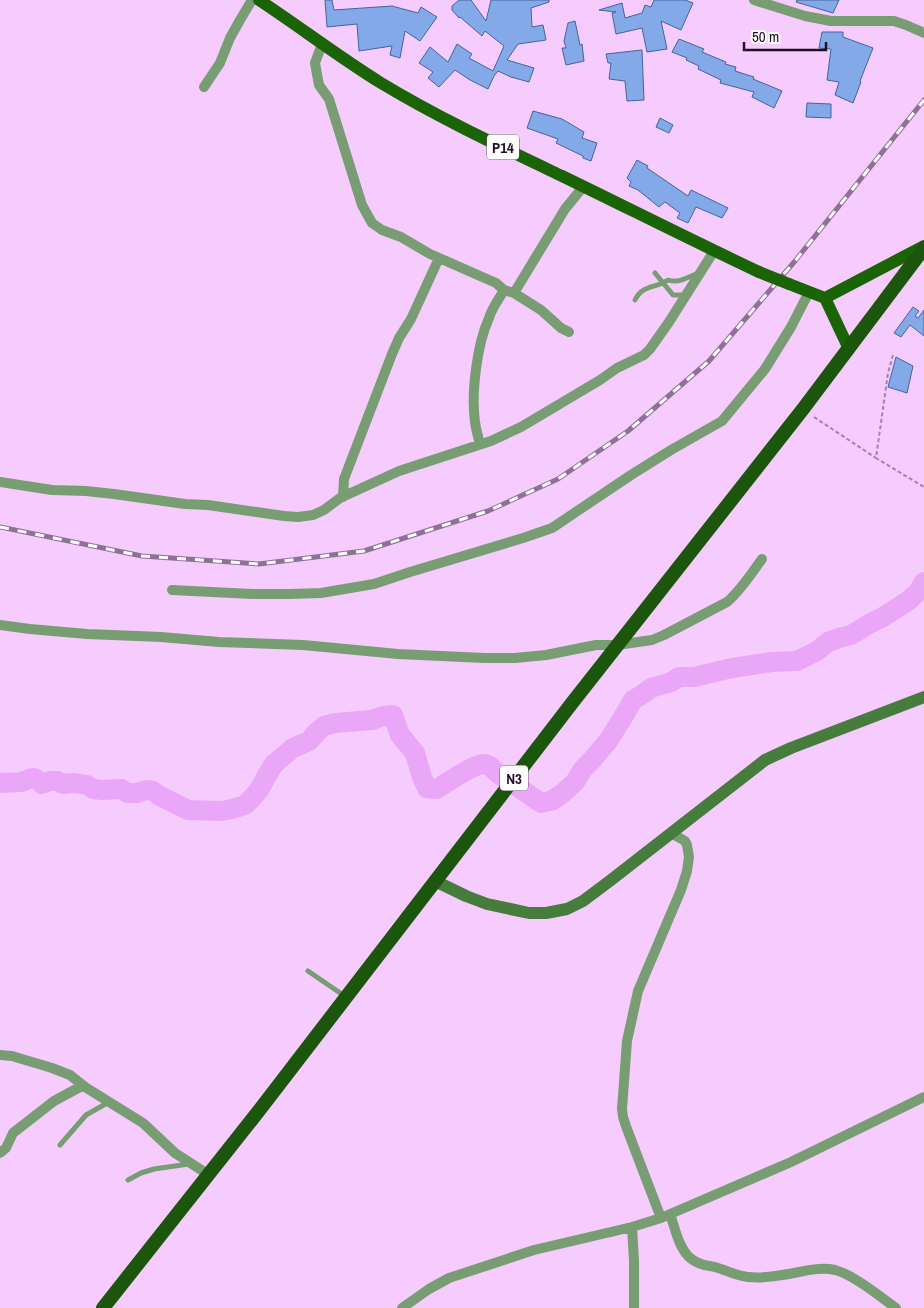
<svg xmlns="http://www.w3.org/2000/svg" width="924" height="1308" font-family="'Archivo Narrow',sans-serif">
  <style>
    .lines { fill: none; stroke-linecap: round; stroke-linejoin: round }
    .river { stroke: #eaa7f8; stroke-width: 20 }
    .building { fill: #84a9e8; stroke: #42649e }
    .path { stroke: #a483ab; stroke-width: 2; stroke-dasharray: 4 2.5; stroke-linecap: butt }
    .service { stroke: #799d72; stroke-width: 5 }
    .minor { stroke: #799d72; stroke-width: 10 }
    .secondary { stroke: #467c3c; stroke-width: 12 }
    .primary { stroke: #1b6406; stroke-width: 12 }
    .trunk { stroke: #1b560c; stroke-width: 14 }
    .rail-casing { stroke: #8f7196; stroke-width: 5 }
    .rail { stroke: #fefefe; stroke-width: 3; stroke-dasharray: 9; stroke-linecap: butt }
    .primary-bridge { stroke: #1b6406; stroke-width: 12 }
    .labels { text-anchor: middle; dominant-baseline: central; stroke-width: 5; stroke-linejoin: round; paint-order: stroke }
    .shield { fill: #fefefe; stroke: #635665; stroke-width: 1 }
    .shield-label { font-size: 15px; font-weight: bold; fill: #200e24 }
  </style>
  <rect width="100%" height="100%" fill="#f6ccff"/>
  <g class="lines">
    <path class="river" d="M0 783C7 782 15 783 21 782 31 780 32 773 42 784L50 781H58L63 784 75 783 87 785 93 789 102 790 121 789 128 793H137L146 790 153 791 158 795 188 810 221 811 232 809 245 805 252 798 259 790 266 777 274 764 293 748 309 741 317 732 324 726 335 723 372 720 383 716 393 715 400 735 415 753 422 777 427 788 437 789C446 783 473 765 483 764 489 764 492 768 496 772L541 803 553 800 563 793 575 782 583 769 592 760 608 741 622 719 633 700 643 694 651 688 671 682 679 677H694L732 668 772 662 797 661 817 651 828 642 839 638 851 635 869 624 883 617 908 601 918 592 924 582"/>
  </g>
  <path class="building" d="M325 0H332L334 10 392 6 418 13 421 7 437 17 420 41 405 31 400 58 390 55 392 46 359 51 357 24 327 27Z
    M459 0H471L486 21 491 0H549V2L531 8 532 27 543 25 546 40 518 44 507 60 534 68 529 82 511 77 498 71 494 76 488 89 470 80 455 70 439 87 428 78 433 72 419 63 430 47 448 62 457 44 472 54 469 58 493 71 504 46 485 31 482 36 460 17 459 18 452 10V6Z
    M654 0H685L693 3 681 30 661 21 667 49 647 52 642 28 616 34 612 13 616 12 599 10 622 3 625 18 642 13 645 5 651 7Z
    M797 0H839L833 13 796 2Z
    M575 21 580 45 582 44 584 61 566 65 562 48H566L564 41 568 23Z
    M822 32H843V37L873 48 860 81 861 82 853 103 835 95 839 82 827 80 831 49 819 48Z
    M679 39 704 49 702 52 726 62 725 64 736 67 735 71 754 77 753 79 782 91 774 108 752 97 754 92 720 83 721 80 698 69 699 66 686 60 687 58 672 52Z
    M642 50 644 100 627 101 625 81 609 79 611 63H608L606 54Z
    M807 103 831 104V118L806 117Z
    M533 111 562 119 584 132 582 138 597 143 591 161 583 158V156L556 143 558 139 527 128Z
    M660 118 673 125 669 133 656 127Z
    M637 160 648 166 647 168 688 196 691 190 728 208 722 218 696 207 688 223 677 218 680 213 665 202 659 207 638 190 629 186 631 182 627 178Z
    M913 307 919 311 915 316 918 318 924 310V336L910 325 901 337 894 333Z
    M896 357 913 366 907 393 888 387Z"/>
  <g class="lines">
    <path class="path" d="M893 355 888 373 876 458 924 487
      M814 417 876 458"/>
    <path class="service" d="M655 273 673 295H686
      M635 300C643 284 655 289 668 280 680 284 688 276 700 273
      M308 971 346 997
      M60 1145 86 1115 109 1102
      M128 1180 141 1173 154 1169 189 1164"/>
    <path class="minor" d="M754 0 805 16 831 21H894L906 25 924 33
      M322 44 315 63 319 85 329 99 362 205 372 223 382 230 401 237 430 254 496 283 504 290 514 293 541 310 561 328 569 332
      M204 87 220 63 230 38 240 20 252 0
      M514 293 565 209 583 187
      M480 444C478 437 476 429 475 422 471 393 477 344 489 318 492 308 499 299 504 290
      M0 482 52 490 86 491 114 494 185 504 208 505 284 516 298 517 313 515 324 510 340 498 399 471 491 441 521 427 600 380 617 368 644 355 650 349 669 322 714 251
      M343 497 344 479 392 354 399 338 411 319 439 258
      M172 590 252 594H290L321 593 374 584 410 572 523 538 552 528 631 475 671 450 722 421 765 369 791 327 809 292
      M0 625 30 629 87 634 161 637 219 642 303 645 398 654 484 658H515L546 655 596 645H617L652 640 664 635 727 602C741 590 751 574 762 559
      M0 1055 12 1056 52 1068 70 1075 85 1087 143 1123 175 1153 209 1175
      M0 1153 6 1148 13 1133 54 1101 80 1087H85
      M670 1214C675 1228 678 1245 688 1256 696 1264 704 1265 715 1267 726 1270 736 1276 748 1277 759 1278 771 1277 782 1275 799 1273 817 1266 835 1270 854 1275 879 1296 896 1308
      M661 1218 627 1129 623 1117 622 1109 627 1041 638 991 681 890 687 871 689 857 687 845 685 841 671 833
      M632 1227 634 1261V1308
      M402 1308 429 1289 449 1278 534 1250 632 1227 661 1218 791 1162 924 1097"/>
    <path class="secondary" d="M435 881 466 896 487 904 529 913H546L567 909 583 901 611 880 765 760 791 748 924 697"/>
    <path class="primary" d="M259 0C300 27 339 57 381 83 439 118 501 147 562 176 628 208 693 241 759 272
      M789 284 825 298 849 349
      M825 298 924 246"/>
    <path class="trunk" d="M103 1308 261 1108 572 703 803 409 924 248"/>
    <g class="rail-casing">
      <path id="rail" d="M0 527 142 556 259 564 364 551 488 511 558 479 628 431 709 361 795 261 924 100"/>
    </g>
    <use href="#rail" class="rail"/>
    <path class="primary-bridge" d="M759 272 789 284"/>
  </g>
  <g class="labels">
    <g class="shield">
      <rect x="487" y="134.5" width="32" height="25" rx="4"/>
      <rect x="500" y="765.5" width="28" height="25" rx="4"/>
    </g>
    <g class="shield-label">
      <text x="503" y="147">P14</text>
      <text x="514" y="778">N3</text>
    </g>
  </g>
  <path d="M744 42v8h82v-8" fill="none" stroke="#200e24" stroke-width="2.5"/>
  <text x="752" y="42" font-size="15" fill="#200e24" stroke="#fefefe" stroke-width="4" paint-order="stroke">50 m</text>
</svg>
